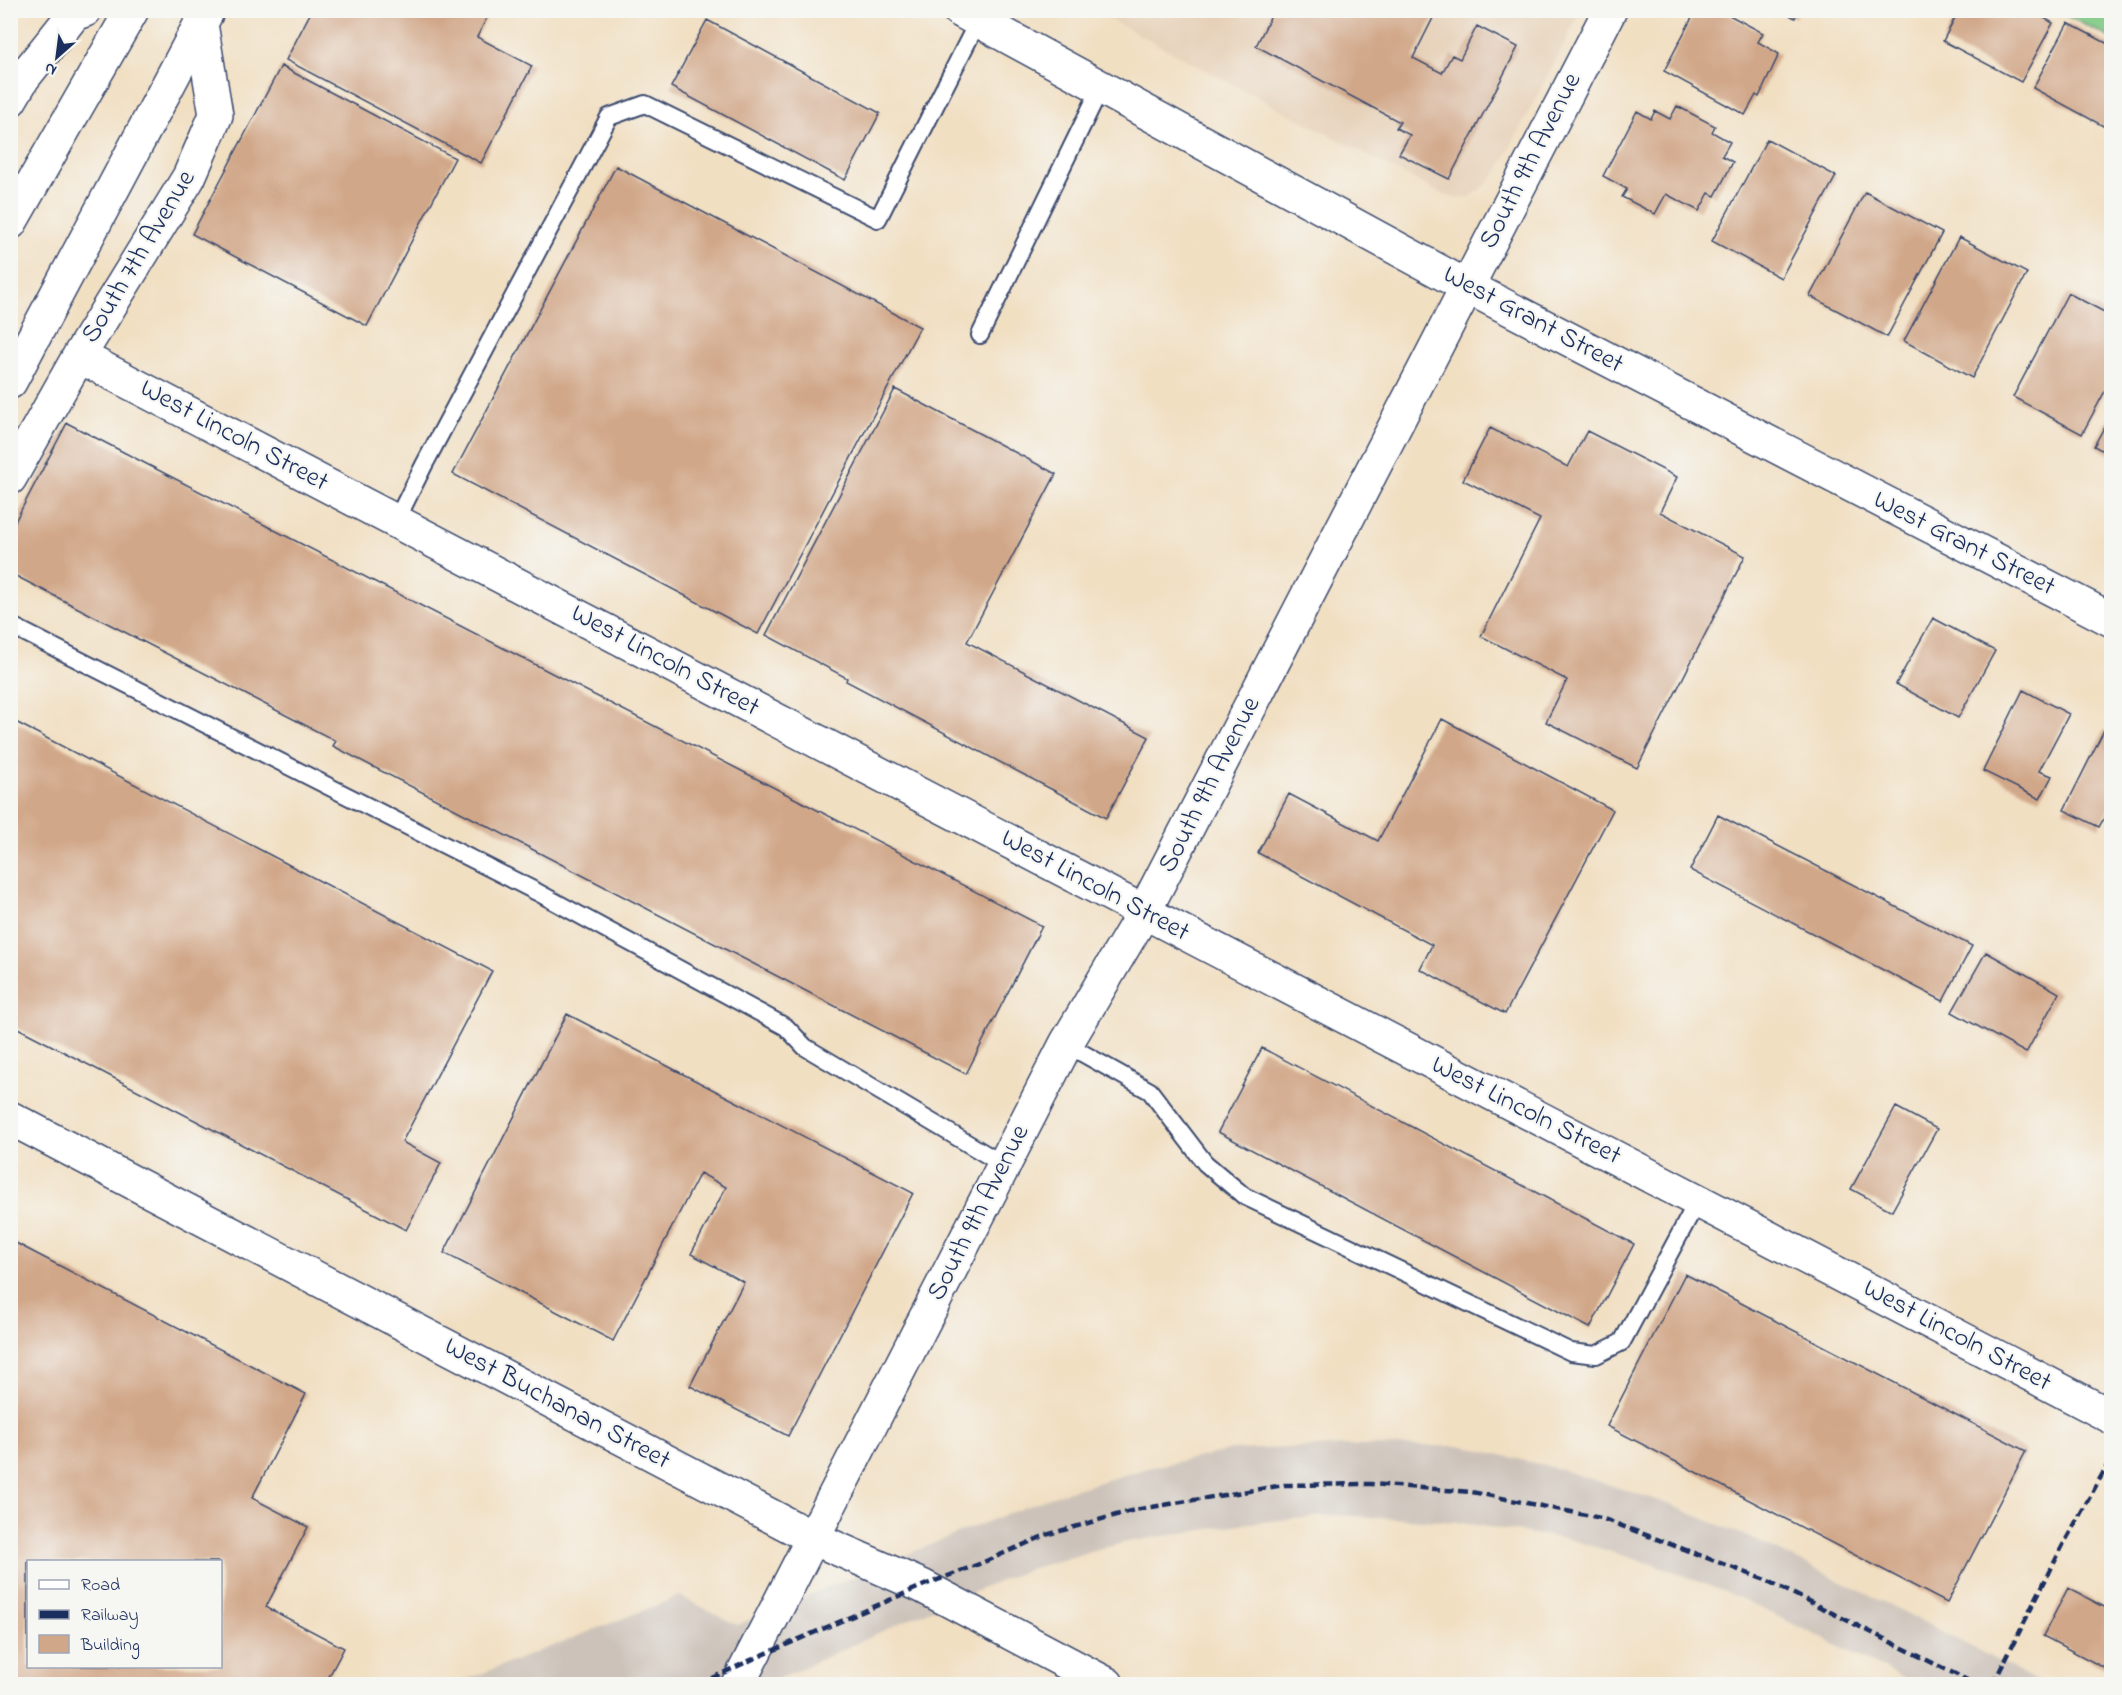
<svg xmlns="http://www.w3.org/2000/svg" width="2122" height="1695" font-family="'Indie Flower',sans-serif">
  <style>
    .built { fill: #e6d0b7 }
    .industrial { fill: #ccc2b9 }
    .green { fill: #83cb87; stroke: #4f7d72; stroke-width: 1.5 }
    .building { fill: #d1a789; fill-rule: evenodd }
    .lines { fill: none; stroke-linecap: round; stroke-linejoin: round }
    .lane-casing { stroke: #3b496d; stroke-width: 20 }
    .street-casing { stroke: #3b496d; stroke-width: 36 }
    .secondary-casing { stroke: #3b496d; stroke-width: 36 }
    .lane { stroke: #fff; stroke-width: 16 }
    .street { stroke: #fff; stroke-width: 33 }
    .secondary { stroke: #fff; stroke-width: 33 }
    .rail { stroke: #1b2f5e; stroke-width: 4.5; stroke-dasharray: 9 4.5; stroke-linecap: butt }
    .labels { text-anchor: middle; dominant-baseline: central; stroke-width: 4.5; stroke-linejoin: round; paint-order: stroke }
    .street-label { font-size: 27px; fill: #1b2f5e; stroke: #f6f6f2 }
  </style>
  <rect width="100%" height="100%" fill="#f6f6f2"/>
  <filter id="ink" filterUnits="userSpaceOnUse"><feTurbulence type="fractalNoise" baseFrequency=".0167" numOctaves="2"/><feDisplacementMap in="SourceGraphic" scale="12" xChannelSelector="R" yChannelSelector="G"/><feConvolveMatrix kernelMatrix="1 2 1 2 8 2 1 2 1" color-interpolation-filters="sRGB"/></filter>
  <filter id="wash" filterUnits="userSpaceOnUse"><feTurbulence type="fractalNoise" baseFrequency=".008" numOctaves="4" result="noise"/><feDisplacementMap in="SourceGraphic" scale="24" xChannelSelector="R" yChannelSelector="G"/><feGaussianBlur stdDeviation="1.35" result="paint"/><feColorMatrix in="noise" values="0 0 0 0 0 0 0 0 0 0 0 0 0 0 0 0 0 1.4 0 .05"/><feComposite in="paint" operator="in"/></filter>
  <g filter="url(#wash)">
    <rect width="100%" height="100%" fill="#f1dfc2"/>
    <path class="built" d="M1094 11H1581L1498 171 1485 186 1470 197 1454 198 1434 190Z"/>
    <path class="industrial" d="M1347 1446H1464L1559 1469 1663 1502 1753 1539 1902 1611 2042 1684H1915L1742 1599 1662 1567 1568 1539 1456 1522 1336 1515 1241 1524 1126 1542 1029 1569 909 1619 767 1684H455L680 1596 737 1625 971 1528 1059 1494 1148 1468 1232 1450Z"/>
    <path class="green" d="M2057 11H2111V38Z"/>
    <g id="blocks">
      <path class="building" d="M312 10H491L477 37 532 66 481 163 286 60Z
        M1274 10H1298L1302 13 1304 10H1437L1413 58 1442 73 1452 55 1460 59 1477 26 1518 47 1449 179 1399 154 1410 135 1396 128 1400 122 1256 46Z
        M1696 10H1720L1763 33 1758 42 1779 54 1759 97 1756 95 1745 115 1664 71Z
        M1780 10H1798L1795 18Z
        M1959 10H2030L2053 23 2021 82 1943 41Z
        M707 20 880 113 845 180 671 87Z
        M2068 23 2112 46V115L2105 127 2033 88Z
        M281 66 455 158 367 326 192 234Z
        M1677 106 1715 126 1712 132 1730 142 1722 156 1733 162 1715 196 1709 193 1699 211 1666 194 1655 214 1622 197 1627 189 1603 176 1637 111 1651 119 1655 111 1670 119Z
        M1767 139 1836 176 1781 278 1712 241Z
        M616 166 920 327 758 634 453 474Z
        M1865 192 1942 233 1887 337 1810 296Z
        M1959 237 2027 273 1972 378 1904 341Z
        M2068 293 2112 316V378L2082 434 2013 397Z
        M895 389 1056 474 967 642 1149 737 1106 818 846 681 847 678 766 635Z
        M2112 413V456L2094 446Z
        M67 423 1042 926 966 1074 333 746 336 741 10 573V531Z
        M1490 428 1568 467 1587 431 1677 477 1660 512 1745 556 1637 768 1546 722 1567 680 1481 636 1540 519 1463 480Z
        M1933 618 1995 651 1958 718 1896 684Z
        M2023 690 2069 714 2039 771 2052 776 2040 799 1983 771Z
        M10 719 492 971 402 1142 441 1163 406 1230 10 1024Z
        M1442 719 1613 810 1505 1014 1420 969 1432 945 1258 853 1289 794 1378 841Z
        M2104 730 2112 734V803L2099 827 2064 810Z
        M1718 815 1972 946 1943 1001 1690 870Z
        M1986 952 2059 993 2026 1053 1952 1012Z
        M567 1014 913 1193 788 1436 690 1386 744 1282 691 1254 726 1187 700 1173 613 1341 444 1253Z
        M1262 1048 1634 1244 1590 1328 1218 1132Z
        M1896 1107 1937 1129 1892 1211 1851 1189Z
        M10 1240 306 1394 252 1498 308 1527 266 1607 344 1648 325 1684H10ZM28 1562H220V1666H28Z
        M1685 1274 2026 1451 1947 1603 1607 1426Z
        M2068 1588 2112 1611V1672L2043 1636Z"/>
    </g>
  </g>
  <g filter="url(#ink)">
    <use href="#blocks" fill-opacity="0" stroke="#3b496d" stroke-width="1.5"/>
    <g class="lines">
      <g class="lane-casing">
        <path id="lane" d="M980 335 1101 87
          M396 521 424 465 609 117 645 104 878 219 978 21
          M10 625 537 892 786 1027 805 1047 1004 1165
          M1066 1044 1150 1091 1205 1163 1244 1196 1571 1352 1596 1355 1622 1342 1698 1200"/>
      </g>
      <g class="street-casing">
        <path id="street" d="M10 100 23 78 74 14 85 10
          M79 356 2112 1417
          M10 478 79 356 189 177 216 115 201 24
          M10 1118 813 1538 922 1586 1107 1684
          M738 1684 1066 1044 1144 912 1610 10"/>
      </g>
      <g class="secondary-casing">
        <path id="secondary" d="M959 10 1466 286 2112 620
          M10 223 132 10
          M10 382 208 10"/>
      </g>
      <use href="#lane" class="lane"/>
      <use href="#street" class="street"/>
      <use href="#secondary" class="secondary"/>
      <path class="rail" d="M699 1684 751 1660 922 1586 979 1564 1046 1535 1134 1510 1284 1485 1371 1484 1472 1492 1601 1518 1768 1581 1975 1684
        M1993 1684 2063 1545 2112 1457"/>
    </g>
  </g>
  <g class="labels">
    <g class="street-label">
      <text transform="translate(1531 161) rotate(-63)">South 9th Avenue</text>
      <text transform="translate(139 257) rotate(-59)">South 7th Avenue</text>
      <text transform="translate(1533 320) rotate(28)">West Grant Street</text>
      <text transform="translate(234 436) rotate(28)">West Lincoln Street</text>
      <text transform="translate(1964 544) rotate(27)">West Grant Street</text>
      <text transform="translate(665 661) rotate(28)">West Lincoln Street</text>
      <text transform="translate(1210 785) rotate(-63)">South 9th Avenue</text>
      <text transform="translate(1095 886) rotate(28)">West Lincoln Street</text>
      <text transform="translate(1526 1111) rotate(27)">West Lincoln Street</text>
      <text transform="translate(979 1213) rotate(-63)">South 9th Avenue</text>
      <text transform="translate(1957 1336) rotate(28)">West Lincoln Street</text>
      <text transform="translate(557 1404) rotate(28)">West Buchanan Street</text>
    </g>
  </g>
  <rect width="2122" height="1695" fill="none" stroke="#f6f6f2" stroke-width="36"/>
  <rect x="27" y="1560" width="195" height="108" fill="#f6f6f2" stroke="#9ea6b7" stroke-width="1.5"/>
  <rect x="39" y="1580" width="30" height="9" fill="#ffffff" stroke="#9ea6b7" stroke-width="1.5"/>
  <text x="81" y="1590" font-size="18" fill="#1b2f5e">Road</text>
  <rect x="39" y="1610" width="30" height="9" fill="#1b2f5e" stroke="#9ea6b7" stroke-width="1.5"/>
  <text x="81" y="1620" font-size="18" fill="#1b2f5e">Railway</text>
  <rect x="39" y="1635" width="30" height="18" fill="#d1a789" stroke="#9ea6b7" stroke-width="1.5"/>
  <text x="81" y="1650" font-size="18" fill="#1b2f5e">Building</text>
  <g transform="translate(57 57) rotate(208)" stroke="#f6f6f2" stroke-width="4.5" paint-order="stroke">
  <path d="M0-4.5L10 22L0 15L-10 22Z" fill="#1b2f5e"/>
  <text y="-9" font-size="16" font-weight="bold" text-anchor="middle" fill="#1b2f5e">N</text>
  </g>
</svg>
